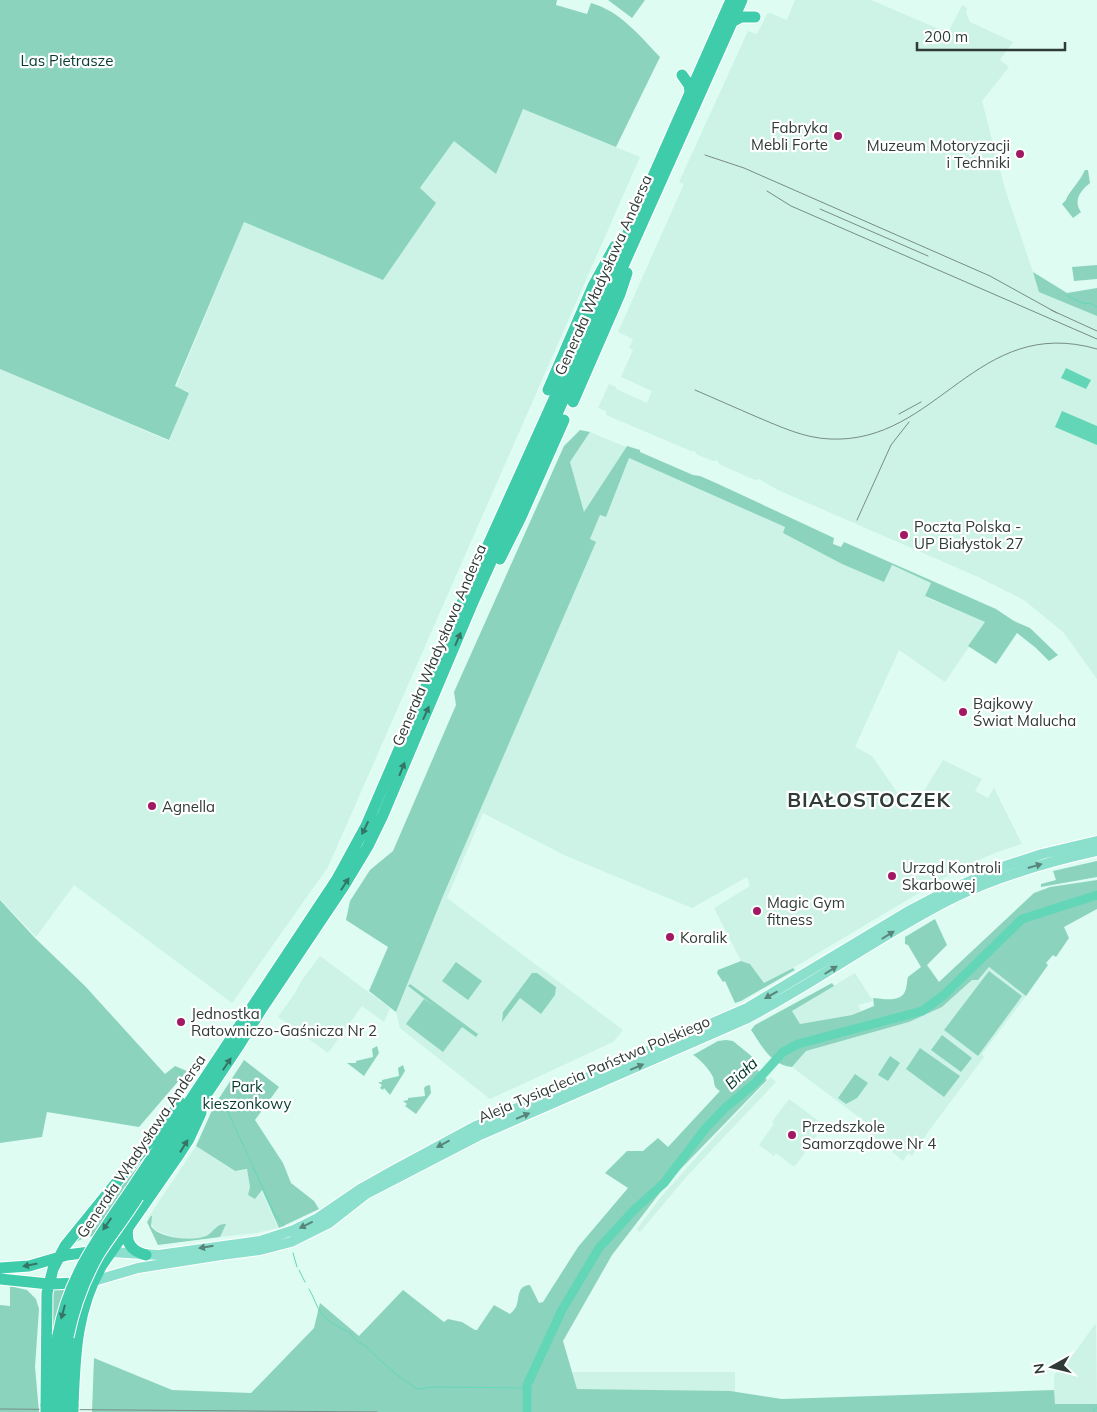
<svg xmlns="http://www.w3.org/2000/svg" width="1097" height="1412" font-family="Mulish,sans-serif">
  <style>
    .built { fill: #ccf3e6 }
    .green { fill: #8cd3be }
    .water { fill: #64d6b8 }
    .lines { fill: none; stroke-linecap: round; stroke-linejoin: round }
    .stream { stroke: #64d6b8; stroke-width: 1 }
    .river { stroke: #64d6b8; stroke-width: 9 }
    .major-casing { stroke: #fff; stroke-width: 12 }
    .highway-casing { stroke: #fff; stroke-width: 13 }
    .major { stroke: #8be0cd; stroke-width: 10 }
    .highway { stroke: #3eccab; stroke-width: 11 }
    .rail { stroke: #788c86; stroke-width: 1 }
    .highway-bridge-casing { stroke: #fff; stroke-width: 13; stroke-linecap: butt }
    .highway-bridge { stroke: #3eccab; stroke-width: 11 }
    .oneway { fill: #357565 }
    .oneway2 { fill: #58857a }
    .poi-dot { fill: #a11863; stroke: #fff; stroke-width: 2 }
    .labels { text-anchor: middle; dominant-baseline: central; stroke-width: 4.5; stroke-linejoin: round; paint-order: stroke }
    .park-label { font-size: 15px; fill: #053c30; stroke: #fff }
    .poi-label { font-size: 15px; fill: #2f3b37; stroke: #fff; text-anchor: start }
    .street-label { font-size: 15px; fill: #2f3b37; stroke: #fff }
    .water-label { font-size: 16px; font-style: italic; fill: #01382c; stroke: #fff }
    .district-label { font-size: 20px; font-weight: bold; letter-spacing: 1px; fill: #2f3b37; stroke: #fff }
  </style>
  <rect width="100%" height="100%" fill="#defcf2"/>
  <path class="built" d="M795 0H871L948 33 962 5 967 8 966 13 970 22 1013 42 1000 60 1009 67 982 101 1005 189 1034 275 1067 293 1097 305V679L1064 633 1024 600 976 576 778 490 759 479 755 480 719 464 717 460 713 461 696 454 695 451H691L606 415V411L598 408 609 384 616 387V389L647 403 652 391 621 377 633 350 629 348 633 339 618 332 684 184 679 182 748 31 757 34 767 14 770 13 787 20Z
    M523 109 640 157 328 867 232 1003 74 885 36 937 0 899V369L169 441 189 392 176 387 244 222 290 241 435 203 420 189 454 141Z
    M590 432 626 447 584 513 570 462Z
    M629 458 785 527 783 533 842 564 884 582 892 565 931 583 925 597 986 622 945 682 899 650 855 747 872 756 911 812 943 760 982 779 975 791 988 798 994 788 1022 844 997 852 961 868 793 968 764 983 750 964 741 961 714 908 750 886 747 877 692 908 564 855 483 813 447 898 623 1030 613 1042 490 1099 400 1028 396 1012 443 896 595 542 590 539 600 515 606 517Z
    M320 956 390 1008 384 1022 362 1006 328 1053 278 1017 295 993 302 980Z
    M989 967 1026 996 982 1054 984 1057 931 1128 912 1156 908 1153 903 1161 869 1133 872 1127 792 1067 806 1051 909 1022 942 1007 972 980H978Z
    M855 973 873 1001 858 1005 861 1011 852 1015 800 1024 792 1011Z
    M771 1077 776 1082 687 1176 640 1232 637 1229 660 1198 701 1152Z
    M789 1099 824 1125 796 1165 793 1166 776 1153 774 1156 759 1145 774 1124 772 1122Z
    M196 1146 234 1171 247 1170 250 1187 248 1195 255 1199 261 1190 278 1228 256 1233 184 1241 155 1230 148 1218Z
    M1096 1323 1097 1404H1054V1375L1075 1352Z
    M572 1372H735V1392L577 1389Z"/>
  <path class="green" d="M0 0H557L556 5 587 14 591 3C620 11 640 36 660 57L616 147 523 109 496 174 454 141 420 188 436 203 383 280 244 222 175 386 189 393 169 440 0 369Z
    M608 0H645L632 18Z
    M1085 170H1088L1090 183C1080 191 1073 201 1081 212L1073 218 1062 204 1066 200C1068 193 1081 180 1085 170Z
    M1097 265V279L1074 281 1072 267Z
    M1033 272 1067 293 1097 288V316L1039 292Z
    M580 430 590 432 570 462 584 512 627 446 640 450V452L693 475 700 476 716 483 834 538 833 544 841 547 844 542 996 609 1014 621 1030 628 1058 655 1049 661 1036 648 1017 633 996 664 968 646 985 622 925 596 931 583 892 565 884 582 842 564 783 533 785 527 629 458 606 517 600 515 590 539 596 542 443 896 396 1012 369 991 388 947 346 920 350 901 370 870 393 851 456 705 454 692 564 446Z
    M1097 861V877L1041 887V884L1056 880 1053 871Z
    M1097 880V909L1064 927 1069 938 1056 957 1053 955 1046 963 1048 965 1026 996 989 967 978 980H972L942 1007 909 1022 806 1051 792 1067C771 1065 762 1046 751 1030L755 1025 832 983 834 986 792 1011 800 1024 852 1015 874 1006 873 998C885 999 902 1003 906 989 907 985 907 980 908 977L921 967 908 945 905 944V937L935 919 947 945 927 965 939 982 1034 893 1050 887Z
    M0 900 35 938 85 986 165 1074 175 1066 187 1071 139 1127 47 1112 42 1137 0 1143Z
    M741 961 750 964 764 983 793 968 795 970 741 1001 735 1003 725 981 723 982 717 973 718 970Z
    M456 962 482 981 468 1000 442 981Z
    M989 971 1022 996 978 1056 944 1030Z
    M532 973H537L556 987 555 995 541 1014 520 998 502 1022 503 1012Z
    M410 984 478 1034 476 1037 462 1027 443 1052 406 1024 424 999 434 1006 408 986Z
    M942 1035 972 1058 961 1072 931 1050Z
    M726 1040 733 1041 755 1059 751 1063 767 1080 669 1181 612 1255 563 1341 577 1389 730 1391 782 1399 1054 1390 1055 1404H1097V1412H92L94 1358 172 1390 251 1393 314 1328 320 1303 359 1336 403 1290 444 1322 448 1319 462 1322 475 1330H477L494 1305 510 1314C512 1312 514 1310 516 1307 520 1298 516 1286 530 1285L539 1303 543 1302 578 1247 628 1188 605 1173 627 1151H643L658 1138 668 1147 720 1091C713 1087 715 1084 713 1077 710 1070 699 1058 693 1055L718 1041Z
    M377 1046 379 1053 364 1076 347 1063H356V1061L373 1057 372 1049Z
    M920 1048 960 1076 944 1097 906 1069Z
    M890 1056 900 1063 888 1081 878 1075Z
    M244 1060 279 1087 255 1120 283 1163 291 1183 314 1201 319 1209 279 1228 262 1190 255 1199 248 1195 250 1187 247 1169 235 1171 196 1146 214 1106Z
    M403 1065 405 1071 390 1095 384 1088 383 1090 380 1088 382 1085 378 1082H382V1080L399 1076 398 1068Z
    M855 1074 868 1083 857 1098 846 1104 838 1098Z
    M430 1085 431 1093 416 1114 405 1106 407 1104 403 1101 408 1100V1098L425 1096 424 1088 426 1086Z
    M174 1115 93 1236 86 1237 70 1245Z
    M151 1216H152L151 1226C158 1238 190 1241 203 1237 213 1235 215 1223 226 1224L220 1237 158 1245 147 1222Z
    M10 1286 27 1290 36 1299 39 1309 35 1367 39 1412H0V1305L10 1306Z
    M51 1288H66L56 1319 54 1333H49Z"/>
  <path class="water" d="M1066 368 1091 380 1086 389 1061 378Z
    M1062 411 1097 426V445L1055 427Z"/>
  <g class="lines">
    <path class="stream" d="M1066 295 1084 304 1089 303 1097 307
      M178 1070 183 1076 190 1079
      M220 1098 224 1103 275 1215 284 1226
      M293 1253 297 1267
      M299 1270 305 1282
      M309 1289C314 1297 316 1306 321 1313 328 1324 343 1327 352 1335 356 1340 352 1337 357 1341 360 1344 364 1344 367 1347 381 1362 399 1378 417 1389L434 1387 527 1388
      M1094 1412V1408H1097"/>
    <path class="river" d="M527 1412V1385L562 1310 599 1248 634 1210 664 1183 705 1129 725 1108 755 1083 783 1052 798 1044 922 1011 944 995 1022 919 1097 895"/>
    <g class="major-casing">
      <path id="major" d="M111 1252 159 1255 260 1241 294 1230 318 1218 362 1188 394 1170 476 1126 747 1008 907 912 949 890 1005 866 1042 854 1097 841
        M94 1281 138 1268 221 1255 260 1250 291 1242 329 1223 366 1194 478 1136 746 1019C817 982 881 934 953 898 999 876 1047 862 1097 851"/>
    </g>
    <g class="highway-casing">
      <path id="highway" d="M732 22 741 17H755
        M682 75 689 85 690 92
        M548 390 593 286 615 246
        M573 402 620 294 627 273
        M500 559 521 517 564 420
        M130 1191 337 879 366 826 465 596 582 337 731 0
        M138 1197 238 1047 261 1010 344 886 368 846 383 815 473 602 742 0
        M128 1228C125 1243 132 1251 146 1255
        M0 1268 29 1266 67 1255 97 1251
        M0 1279 49 1284 82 1283
        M46 1406 47 1293 53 1269 65 1246 181 1103
        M55 1406 56 1354 58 1335
        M65 1406 66 1360 68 1337
        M73 1407C75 1356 76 1310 102 1265L180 1153 189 1139 201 1113"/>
    </g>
    <use href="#major" class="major"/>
    <use href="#highway" class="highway"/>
    <path class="rail" d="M705 155 744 168 990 276 1057 313
      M767 191 791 206 1097 339
      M820 209 928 256
      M1051 310 1097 331
      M695 390C716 399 736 408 757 417 781 427 804 438 830 439 938 444 976 314 1097 349
      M899 414 921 402
      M857 520 891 445 909 422
      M0 1409 377 1412"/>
    <g class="highway-bridge-casing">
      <path id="highway-bridge" d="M58 1335C68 1278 98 1238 130 1191
        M68 1337C74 1308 84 1280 99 1254 111 1235 126 1217 138 1197
        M46 1406V1412
        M65 1406V1412
        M55 1412V1406
        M73 1412V1407"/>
    </g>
    <use href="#highway-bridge" class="highway-bridge"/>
  </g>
  <defs><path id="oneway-solid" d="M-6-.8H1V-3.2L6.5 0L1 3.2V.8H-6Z" transform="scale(1.25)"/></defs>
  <g class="oneway">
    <use href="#oneway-solid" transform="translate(458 639) rotate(-67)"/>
    <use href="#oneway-solid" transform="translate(426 713) rotate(-66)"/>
    <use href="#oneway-solid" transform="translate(402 769) rotate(-68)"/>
    <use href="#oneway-solid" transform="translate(365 828) rotate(116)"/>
    <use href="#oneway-solid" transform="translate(345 884) rotate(-57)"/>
    <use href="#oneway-solid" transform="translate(227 1064) rotate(-56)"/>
    <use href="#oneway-solid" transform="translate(184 1146) rotate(-58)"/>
    <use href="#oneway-solid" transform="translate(107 1224) rotate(125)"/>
    <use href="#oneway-solid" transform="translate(30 1265) rotate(169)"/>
    <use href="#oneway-solid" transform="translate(63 1312) rotate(105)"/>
  </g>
  <g class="oneway2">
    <use href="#oneway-solid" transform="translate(1035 866) rotate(-16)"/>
    <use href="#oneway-solid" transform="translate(888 935) rotate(-32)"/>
    <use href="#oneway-solid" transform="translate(831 970) rotate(-32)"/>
    <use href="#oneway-solid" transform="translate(771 995) rotate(151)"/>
    <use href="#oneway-solid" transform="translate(637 1067) rotate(-23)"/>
    <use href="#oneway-solid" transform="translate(523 1116) rotate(-23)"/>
    <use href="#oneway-solid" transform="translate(443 1144) rotate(152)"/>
    <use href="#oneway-solid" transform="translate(306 1225) rotate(154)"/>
    <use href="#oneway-solid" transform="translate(206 1247) rotate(171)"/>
  </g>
  <g class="poi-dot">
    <circle cx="838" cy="136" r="5"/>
    <circle cx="1020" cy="154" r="5"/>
    <circle cx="904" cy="535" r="5"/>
    <circle cx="963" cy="712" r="5"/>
    <circle cx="152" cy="806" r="5"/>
    <circle cx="892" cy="876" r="5"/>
    <circle cx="757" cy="911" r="5"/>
    <circle cx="670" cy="937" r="5"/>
    <circle cx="181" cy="1022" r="5"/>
    <circle cx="792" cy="1135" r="5"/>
  </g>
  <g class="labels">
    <g class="park-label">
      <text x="67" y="60">Las Pietrasze</text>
      <text x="247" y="1086">Park<tspan x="247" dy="17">kieszonkowy</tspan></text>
    </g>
    <g class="poi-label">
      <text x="828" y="127" text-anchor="end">Fabryka<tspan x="828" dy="17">Mebli Forte</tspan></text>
      <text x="1010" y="145" text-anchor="end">Muzeum Motoryzacji<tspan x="1010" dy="17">i Techniki</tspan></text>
      <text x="914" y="526">Poczta Polska -<tspan x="914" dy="17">UP Białystok 27</tspan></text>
      <text x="973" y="703">Bajkowy<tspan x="973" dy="17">Świat Malucha</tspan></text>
      <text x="162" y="806">Agnella</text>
      <text x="902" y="867">Urząd Kontroli<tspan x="902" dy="17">Skarbowej</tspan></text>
      <text x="767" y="902">Magic Gym<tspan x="767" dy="17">fitness</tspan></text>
      <text x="680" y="937">Koralik</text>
      <text x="191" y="1013">Jednostka<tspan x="191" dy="17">Ratowniczo-Gaśnicza Nr 2</tspan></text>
      <text x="802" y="1126">Przedszkole<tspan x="802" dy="17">Samorządowe Nr 4</tspan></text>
    </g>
    <g class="street-label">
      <text transform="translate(603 275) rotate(-66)">Generała Władysława Andersa</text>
      <text transform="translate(439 645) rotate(-67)">Generała Władysława Andersa</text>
      <text transform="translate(594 1069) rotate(-23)">Aleja Tysiąclecia Państwa Polskiego</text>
      <text transform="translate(141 1146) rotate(-56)">Generała Władysława Andersa</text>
    </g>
    <g class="water-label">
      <text transform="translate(741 1073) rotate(-43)">Biała</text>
    </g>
    <g class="district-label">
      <text x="869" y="799">BIAŁOSTOCZEK</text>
    </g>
  </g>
  <g transform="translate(1052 1367) rotate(262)" stroke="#ffffff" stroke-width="4" paint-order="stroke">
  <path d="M0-4L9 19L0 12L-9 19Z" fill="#2f3b37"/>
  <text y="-8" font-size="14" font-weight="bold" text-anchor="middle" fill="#2f3b37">N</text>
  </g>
  <path d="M917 42v8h148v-8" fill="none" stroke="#2f3b37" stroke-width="2.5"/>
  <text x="924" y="42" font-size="15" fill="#2f3b37" stroke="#ffffff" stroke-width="4" paint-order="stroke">200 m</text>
</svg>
